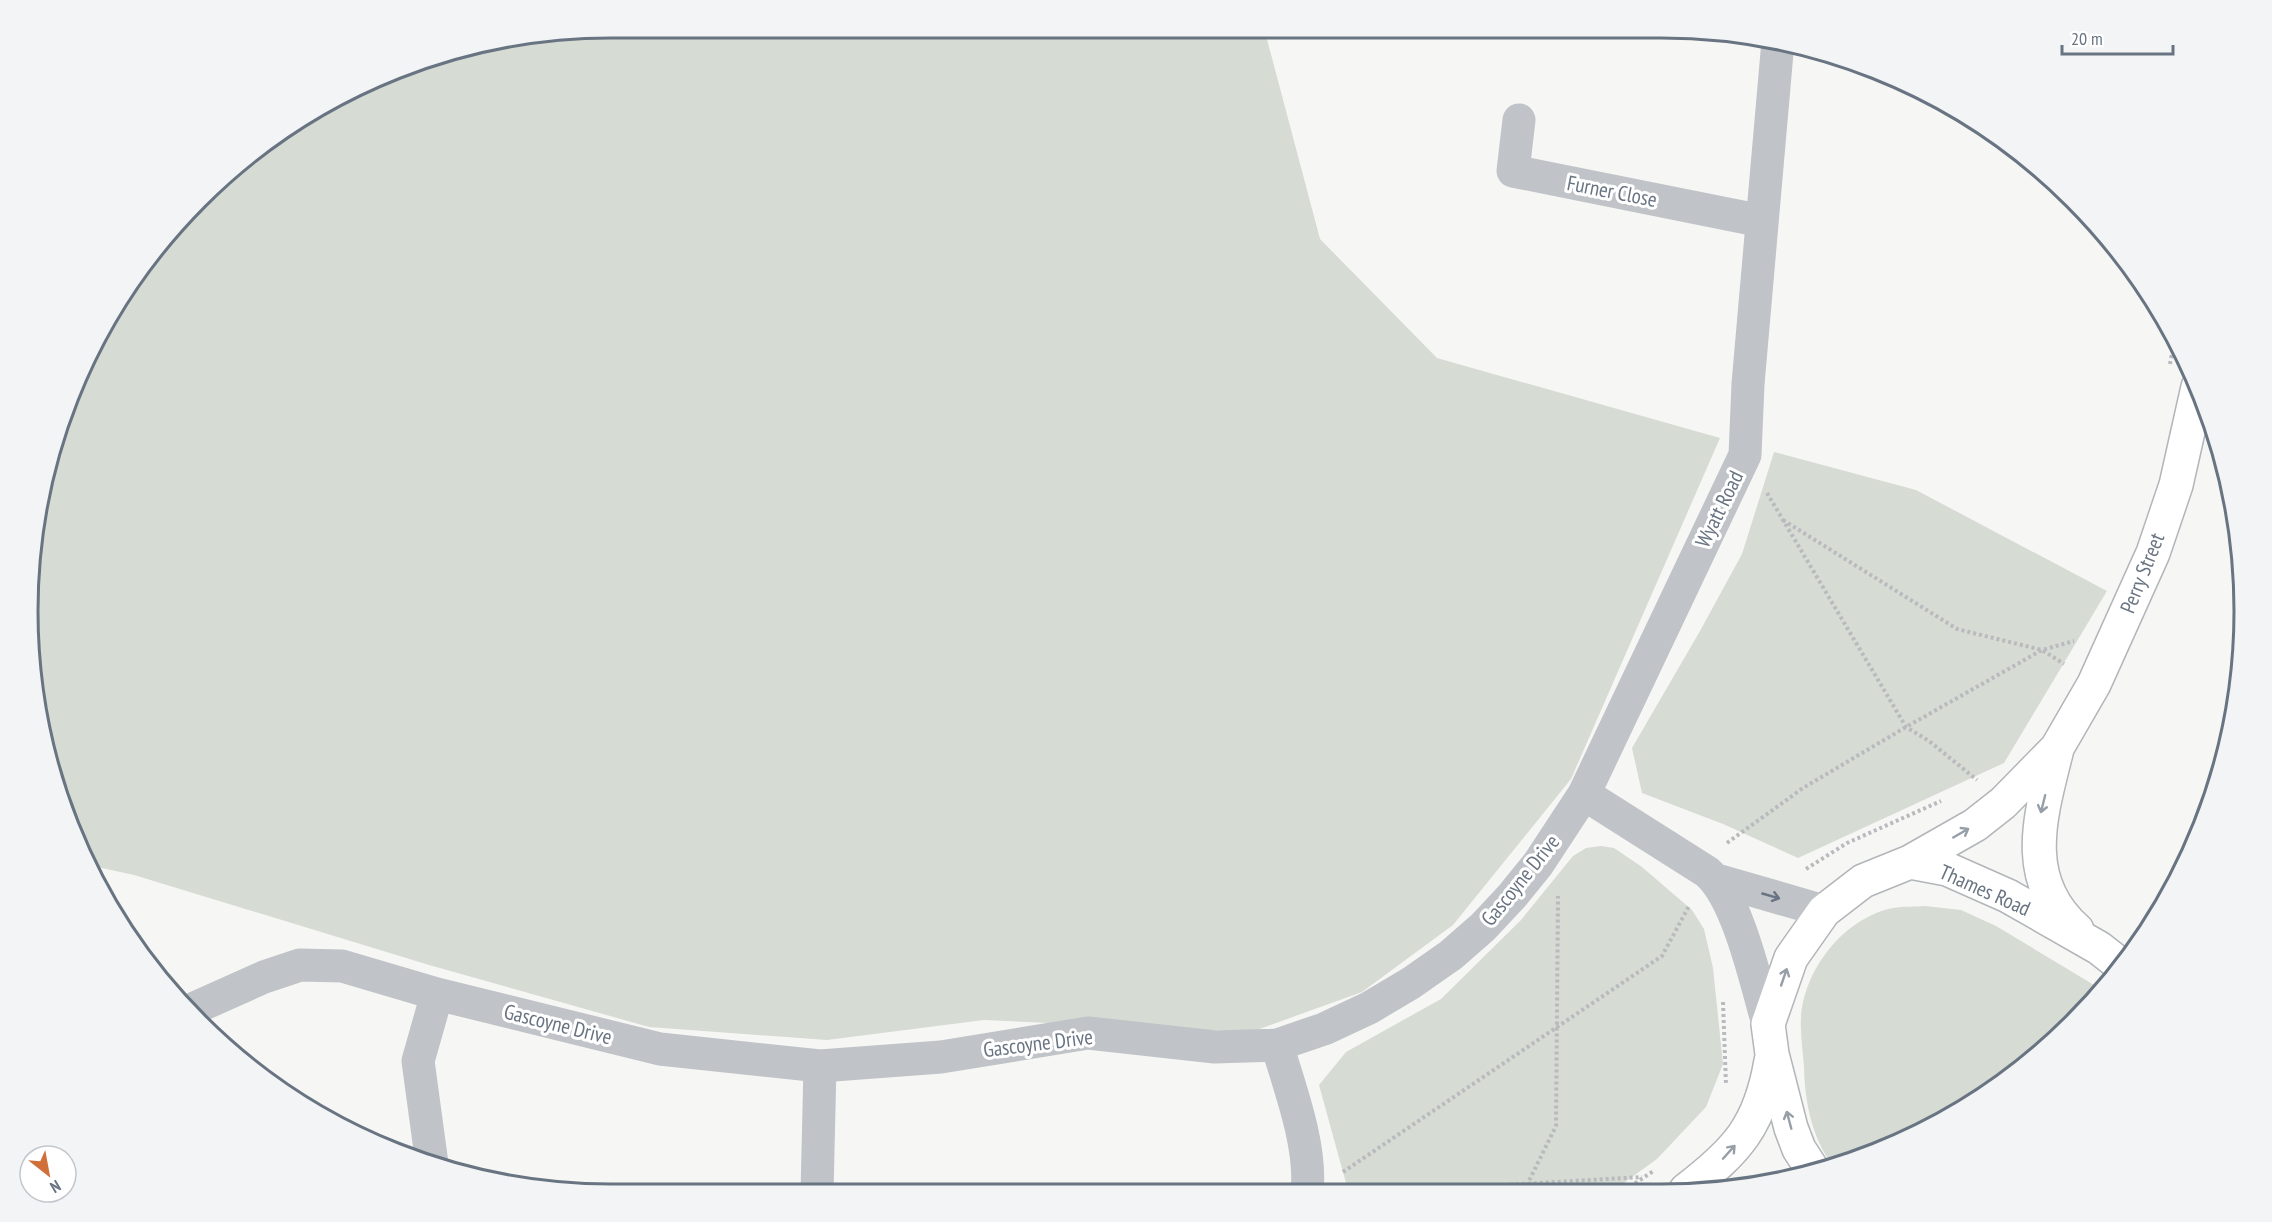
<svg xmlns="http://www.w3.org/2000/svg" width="2272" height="1222" font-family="'PT Sans Narrow',sans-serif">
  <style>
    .grass { fill: #d6dbd4 }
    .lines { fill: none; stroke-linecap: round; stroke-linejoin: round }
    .primary-casing { stroke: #b2b5b9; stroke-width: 36 }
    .path { stroke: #b8babd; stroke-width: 4; stroke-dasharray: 3 3; stroke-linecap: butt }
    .street { stroke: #c0c3c7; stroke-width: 33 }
    .primary { stroke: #fff; stroke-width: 33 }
    .oneway { stroke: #969ea8 }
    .oneway2 { stroke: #697482 }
    .labels { text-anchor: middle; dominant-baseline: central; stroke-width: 6; stroke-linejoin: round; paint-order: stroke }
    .street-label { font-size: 21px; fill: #697482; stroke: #fff }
    .rim { fill: none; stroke: #697482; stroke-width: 3 }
  </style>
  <rect width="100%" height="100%" fill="#f6f7f4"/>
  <path class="grass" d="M611 27 1264 28 1320 239 1437 358 1720 438 1571 779 1453 925 1362 992 1251 1032 984 1020 827 1040 649 1027 429 965 134 875 88 865 72 835 47 762 28 650V572L47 460 72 387 125 287 172 226 255 148 319 105 423 58 497 38Z
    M1774 452 1916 490 2107 591 2004 763 1798 858 1723 824 1642 793 1632 748 1700 631 1742 554Z
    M1601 846 1614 848 1642 867 1692 910 1704 929 1713 968 1723 1064 1706 1107 1657 1159 1614 1190 1354 1191 1346 1183 1319 1085 1346 1052 1441 999 1521 920 1573 856 1586 848Z
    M1925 906 1961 910 1996 926 2104 991 1985 1097 1849 1164 1834 1167C1812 1139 1805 1103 1804 1068 1803 1052 1800 1034 1801 1018 1804 969 1844 918 1893 908 1903 906 1914 907 1925 906Z"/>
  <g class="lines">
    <g class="primary-casing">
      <path id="primary" d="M2057 749C2041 814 2019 879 2077 930
        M1910 862 1947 869 2008 896 2099 948 2122 966
        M1814 1172 1799 1149 1791 1128 1772 1054 1768 1024 1791 958 1824 911 1863 881 1910 862 1975 825 2003 803 2057 748 2094 684 2153 553 2176 485 2198 387
        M1686 1190C1737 1151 1760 1126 1771 1061"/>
    </g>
    <path class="path" d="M2170 364 2175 336
      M1767 493 1906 727 1929 741 1977 780
      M1783 520 1957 629 2042 650 2064 664
      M1727 843 1803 788 1906 727 2042 650 2074 641
      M1806 869 1847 843 1941 801
      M1723 1002 1726 1085
      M1343 1172 1662 956 1689 906
      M1625 1190 1655 1170
      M1402 1191 1642 1177
      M1524 1191 1556 1126 1558 896"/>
    <path class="street" d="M1519 120 1513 171 1762 221
      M1584 794 1707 872C1738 898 1756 983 1768 1024
      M1717 880 1824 911
      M188 1011 264 977 300 965 342 966 437 994 660 1049 820 1066 941 1057 1088 1033 1215 1047 1277 1045 1324 1029 1369 1008 1411 983 1451 955 1483 927 1512 896 1538 864 1584 794 1745 455 1748 384 1778 41
      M1277 1045C1290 1088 1312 1147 1307 1191
      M432 1164 418 1061 437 994
      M817 1193 820 1066"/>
    <use href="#primary" class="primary"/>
  </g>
  <defs><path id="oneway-shaft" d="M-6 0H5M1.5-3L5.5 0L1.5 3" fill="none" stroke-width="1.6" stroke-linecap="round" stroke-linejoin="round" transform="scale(1.5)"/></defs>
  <g class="oneway">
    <use href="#oneway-shaft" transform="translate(2043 804) rotate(104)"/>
    <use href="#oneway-shaft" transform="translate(1961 833) rotate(-30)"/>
    <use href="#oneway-shaft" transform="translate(1784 977) rotate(-71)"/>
    <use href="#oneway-shaft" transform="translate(1789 1120) rotate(-105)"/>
    <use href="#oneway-shaft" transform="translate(1729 1152) rotate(-48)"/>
  </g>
  <use class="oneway2" href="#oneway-shaft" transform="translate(1771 896) rotate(16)"/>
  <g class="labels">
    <g class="street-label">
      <text transform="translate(1612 191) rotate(11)">Furner Close</text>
      <text transform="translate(1719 509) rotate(-64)">Wyatt Road</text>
      <text transform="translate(2142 573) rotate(-68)">Perry Street</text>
      <text transform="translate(1520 880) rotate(-51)">Gascoyne Drive</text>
      <text transform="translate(1985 890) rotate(24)">Thames Road</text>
      <text transform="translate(558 1024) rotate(14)">Gascoyne Drive</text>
      <text transform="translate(1038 1043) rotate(-7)">Gascoyne Drive</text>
    </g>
  </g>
  <path d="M0 0H2272V1222H0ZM611 38H1661A573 573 0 0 1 2234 611V611A573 573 0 0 1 1661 1184H611A573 573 0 0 1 38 611V611A573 573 0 0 1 611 38Z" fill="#f3f4f5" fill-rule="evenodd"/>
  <path class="rim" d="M611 38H1661A573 573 0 0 1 2234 611V611A573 573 0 0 1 1661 1184H611A573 573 0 0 1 38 611V611A573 573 0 0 1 611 38Z"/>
  <g transform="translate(48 1174) rotate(149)"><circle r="28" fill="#ffffff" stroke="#c3c7cd" stroke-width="1.5"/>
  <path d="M0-4.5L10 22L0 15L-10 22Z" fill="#d16f3a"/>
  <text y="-9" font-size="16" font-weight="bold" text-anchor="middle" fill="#697482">N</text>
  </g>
  <path d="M2062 45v9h111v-9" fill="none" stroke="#697482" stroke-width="3"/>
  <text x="2071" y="45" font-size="18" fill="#697482" stroke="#ffffff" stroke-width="4.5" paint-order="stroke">20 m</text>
</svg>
